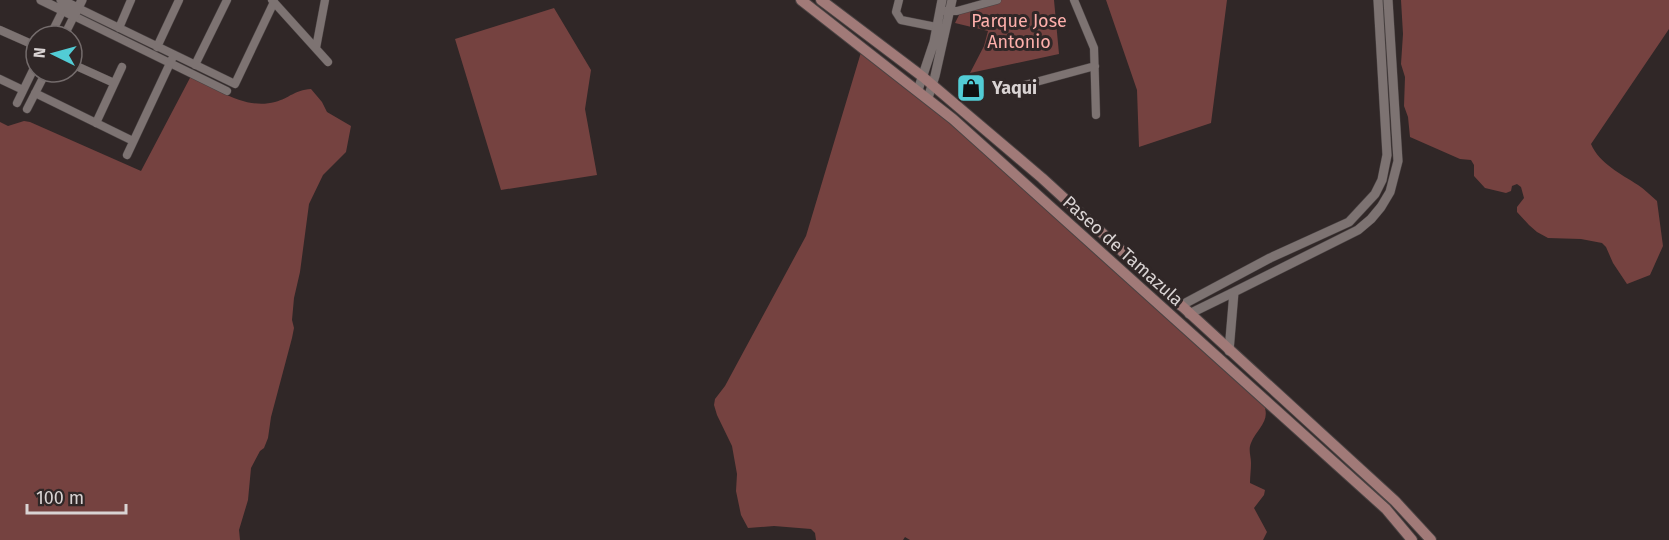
<svg xmlns="http://www.w3.org/2000/svg" width="1669" height="540" font-family="'Fira Sans',sans-serif">
  <style>
    .green { fill: #754240 }
    .lines { fill: none; stroke-linecap: round; stroke-linejoin: round }
    .minor-casing { stroke: #4a4343; stroke-width: 9 }
    .tertiary-casing { stroke: #4a4343; stroke-width: 10 }
    .secondary-casing { stroke: #4a4343; stroke-width: 12 }
    .minor { stroke: #7d7372; stroke-width: 8 }
    .tertiary { stroke: #7d7372; stroke-width: 9 }
    .secondary { stroke: #a17a78; stroke-width: 10 }
    .labels { text-anchor: middle; dominant-baseline: central; stroke-width: 6; stroke-linejoin: round; paint-order: stroke }
    .park-label { font-size: 18px; fill: #fdafab; stroke: #302727 }
    .poi-label { font-size: 18px; font-weight: bold; fill: #d9d3d3; stroke: #302727; text-anchor: start }
    .street-label { font-size: 18px; fill: #d9d3d3; stroke: #302727 }
  </style>
  <rect width="100%" height="100%" fill="#302727"/>
  <path class="green" d="M998 0H1054L1059 54 970 73 984 46 988 31 955 23 960 13Z
    M1106 0H1227L1211 123 1139 147 1137 90Z
    M1401 0H1669V29L1591 144C1599 163 1621 174 1638 185 1644 189 1650 195 1657 201L1663 246 1650 275 1627 284 1613 263 1606 247 1602 243 1581 239 1548 238 1537 232 1529 225 1517 212V207L1524 198 1521 187 1517 184 1512 186 1511 191 1506 193 1485 188 1474 176V165L1471 160 1460 159 1410 137 1408 117 1404 106 1405 77 1401 64 1403 34Z
    M554 8 591 70 585 109 597 175 501 190 455 39Z
    M862 49 928 100 1155 305 1157 310 1263 403C1272 421 1257 428 1251 443 1248 450 1251 456 1251 463 1251 470 1250 476 1250 483L1265 490 1264 495 1254 508 1267 532 1263 540H910L905 537 903 540H816L815 533 811 529 774 526 748 528 741 515 736 491 737 474 732 446 717 415 714 405 715 399 725 386 806 236Z
    M191 76C216 89 245 110 275 102 290 98 294 90 311 89L322 102 327 112 351 126 346 152 323 175 309 204 300 272 294 298 292 320 294 328 292 338 271 417 268 438 264 448 260 451 251 468 248 500 239 530 240 540H0V122L8 126 24 121 30 122 141 171Z"/>
  <g class="lines">
    <g class="minor-casing">
      <path id="minor" d="M272 0 328 62
        M899 0 896 12 901 20 941 28
        M1074 0 1094 48 1096 115
        M78 8 235 84 274 2
        M944 11H957L997 0
        M119 28 131 0
        M0 30 36 46
        M50 36 63 10
        M64 36 74 16 227 91
        M157 47 179 0
        M316 48 325 0
        M72 64 114 83
        M195 65 227 0
        M0 79 23 90
        M1006 90 1095 66
        M35 93 133 141
        M17 103 36 64
        M27 109 46 72
        M96 123 122 67
        M127 155 172 59"/>
    </g>
    <g class="tertiary-casing">
      <path id="tertiary" d="M41 0 74 16 82 0
        M61 0 78 8
        M918 90 934 42 942 0
        M928 98 935 76 952 0
        M1180 306 1270 258 1349 222 1375 194 1382 180 1387 155 1378 0
        M1189 314 1234 292
        M1229 351 1234 292 1358 230 1371 219 1381 207 1390 192 1398 161 1388 0"/>
    </g>
    <g class="secondary-casing">
      <path id="secondary" d="M801 0 953 119 1386 509 1412 540
        M821 0 923 77 1042 178 1395 501 1431 540"/>
    </g>
    <use href="#minor" class="minor"/>
    <use href="#tertiary" class="tertiary"/>
    <use href="#secondary" class="secondary"/>
  </g>
  <defs>
    <g id="shop-square" transform="scale(1.5)"><rect x="-9" y="-9" width="18" height="18" rx="4" fill="#52ccd5" stroke="#302727"/><path d="M-5-2.5h2.3a2.7 3.5 0 0 1 5.4 0H5L5.5 6h-11ZM-1.5-2.5h3a1.5 2.3 0 0 0-3 0Z" fill="#111"/></g>
  </defs>
  <g fill-rule="evenodd">
    <use href="#shop-square" x="971" y="88"/>
  </g>
  <g class="labels">
    <g class="park-label">
      <text x="1019" y="21">Parque Jose<tspan x="1019" dy="21">Antonio</tspan></text>
    </g>
    <g class="poi-label">
      <text x="992" y="88">Yaqui</text>
    </g>
    <g class="street-label">
      <text transform="translate(1123 251) rotate(42)">Paseo de Tamazula</text>
    </g>
  </g>
  <g transform="translate(54 54) rotate(275)"><circle r="28" fill="#302727" stroke="#746c6c" stroke-width="1.5"/>
  <path d="M0-4.5L10 22L0 15L-10 22Z" fill="#52ccd5"/>
  <text y="-9" font-size="16" font-weight="bold" text-anchor="middle" fill="#d9d3d3">N</text>
  </g>
  <path d="M27 504v9h99v-9" fill="none" stroke="#d9d3d3" stroke-width="3"/>
  <text x="36" y="504" font-size="18" fill="#d9d3d3" stroke="#302727" stroke-width="4.5" paint-order="stroke">100 m</text>
</svg>
